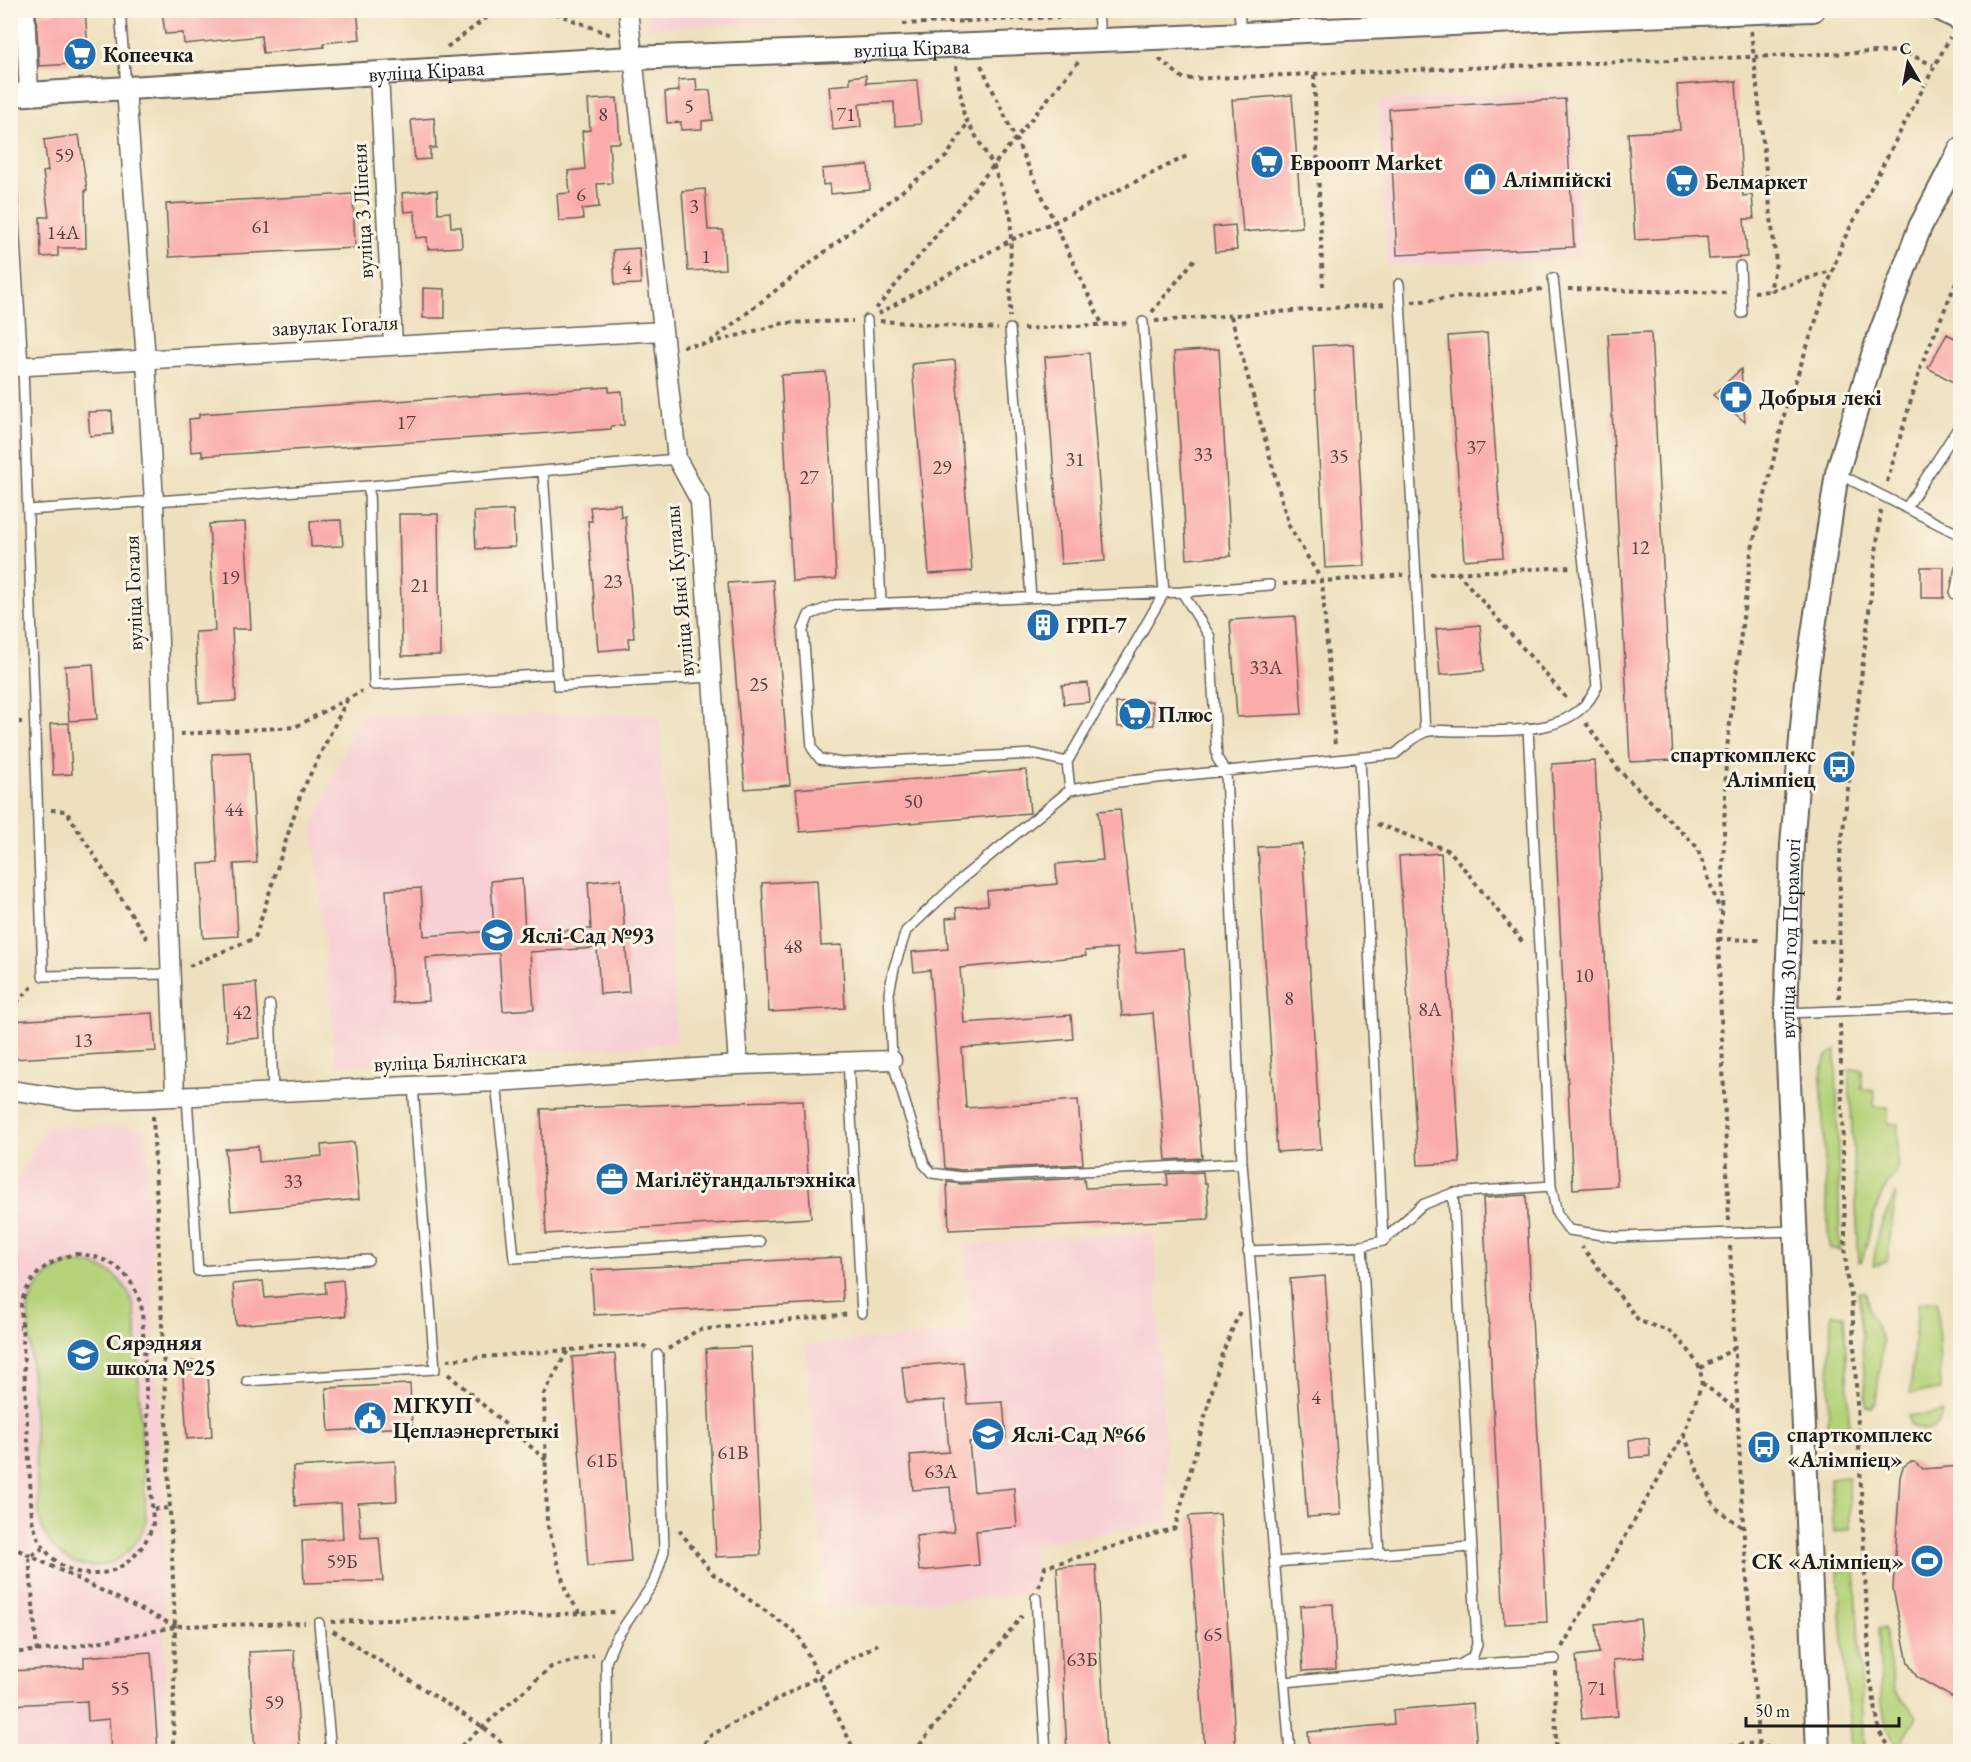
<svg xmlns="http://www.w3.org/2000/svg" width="1971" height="1762" font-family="'EB Garamond',serif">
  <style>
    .built { fill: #f7cfd4 }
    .green { fill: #b4d278; stroke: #68774a; stroke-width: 1.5 }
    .building { fill: #faabaa }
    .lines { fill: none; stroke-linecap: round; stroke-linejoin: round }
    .service-casing { stroke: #666155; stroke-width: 12 }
    .minor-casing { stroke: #666155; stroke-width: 21 }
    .tertiary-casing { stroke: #666155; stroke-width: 26 }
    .path { stroke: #666155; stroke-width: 4; stroke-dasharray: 4.5 4.5; stroke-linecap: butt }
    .service { stroke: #fff; stroke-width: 9 }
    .minor { stroke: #fff; stroke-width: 18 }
    .tertiary { stroke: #fff; stroke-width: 22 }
    .labels { text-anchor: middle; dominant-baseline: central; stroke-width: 6; stroke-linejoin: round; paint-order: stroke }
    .number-label { font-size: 20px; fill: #544040 }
    .street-label { font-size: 22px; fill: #1c1c1c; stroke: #fcf5e5 }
    .poi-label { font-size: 22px; font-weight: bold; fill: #1c1c1c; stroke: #fcf5e5; text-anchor: start }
  </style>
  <rect width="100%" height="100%" fill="#fcf5e5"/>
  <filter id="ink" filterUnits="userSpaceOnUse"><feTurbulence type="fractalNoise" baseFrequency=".0167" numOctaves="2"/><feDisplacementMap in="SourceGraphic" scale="12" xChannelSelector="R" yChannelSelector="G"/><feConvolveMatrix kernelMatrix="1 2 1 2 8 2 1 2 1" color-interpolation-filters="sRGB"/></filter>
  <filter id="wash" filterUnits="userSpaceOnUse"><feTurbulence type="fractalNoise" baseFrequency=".008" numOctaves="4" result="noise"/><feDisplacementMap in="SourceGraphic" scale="24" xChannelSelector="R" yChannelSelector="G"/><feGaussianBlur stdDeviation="1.35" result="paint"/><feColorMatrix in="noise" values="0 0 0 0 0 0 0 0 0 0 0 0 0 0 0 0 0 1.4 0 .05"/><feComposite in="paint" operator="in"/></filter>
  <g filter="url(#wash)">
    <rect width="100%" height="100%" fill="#eee0be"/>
    <path class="built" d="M647 11V10L992 11 648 28Z
      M1572 92 1581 257 1387 266 1379 101Z
      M659 714 677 1043 336 1066 313 827 359 715Z
      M46 1127H146L163 1513 166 1751H11L10 1196Z
      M1154 1231 1169 1523 1033 1544 1036 1593 826 1610 806 1345 971 1332 964 1245Z"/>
    <path class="green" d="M1836 1050 1840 1250 1829 1248 1821 1076 1825 1058Z
      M1849 1069 1862 1070V1089L1874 1091V1107H1888V1123L1898 1124 1897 1170 1882 1193 1874 1215 1862 1261 1859 1262Z
      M1896 1193 1887 1262 1873 1266 1878 1232Z
      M76 1263C108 1264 128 1280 135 1312L146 1522C126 1583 53 1580 39 1517L28 1307C36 1281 50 1268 76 1263Z
      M1859 1292H1866L1869 1312 1883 1341 1876 1401 1872 1407 1866 1406Z
      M1937 1301 1941 1390 1910 1393 1918 1303Z
      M1831 1314 1844 1315 1850 1431 1828 1433Z
      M1942 1412C1938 1432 1927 1434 1910 1425L1908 1416Z
      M1849 1477 1850 1529 1834 1532 1830 1478Z
      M1855 1568 1865 1751H1851L1838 1571Z
      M1884 1627 1894 1691 1917 1716 1898 1750 1886 1725 1882 1702 1878 1629Z"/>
    <g id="blocks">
      <path class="building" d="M56 10H85L89 63 39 66 36 14 56 13Z
        M162 10H357L360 39 324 43V47L263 53 261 36 184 44 183 33 165 34Z
        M866 75V83L917 80 921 124 895 126 894 102 859 104 861 127 833 130 829 86 850 84V77Z
        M696 79 697 91 710 90 713 120 702 121V129L681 130V122L667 123 665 92 679 91 678 80Z
        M1736 81 1743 196 1752 195 1754 219H1744L1747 257 1709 259 1707 236 1635 240 1628 133 1680 130 1677 85Z
        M1292 95 1302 227 1243 232 1232 100Z
        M617 98 620 143H609L612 183 597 184 599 207 582 209 583 219 559 221 557 194 570 193 568 171 585 169 582 131 590 130 588 100Z
        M1565 99 1574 247 1397 255 1389 109Z
        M434 118 436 148H430V159L415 160 411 120Z
        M79 135 87 190H85L86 248H58V256L41 257 40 217H49L43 172 48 171 44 140Z
        M868 165 870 190 831 194 830 184 823 185 822 169Z
        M705 189 708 230H723L725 269 688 271 682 191Z
        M437 190 438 213 450 212 451 227H461L462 247 428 249 427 237 416 238 415 211 404 212 402 193Z
        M353 194 355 248 169 257 166 204Z
        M1235 225 1237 250 1215 252 1213 227Z
        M639 248 641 284 615 285 613 250Z
        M423 288 445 289V318H423Z
        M1651 332 1673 760 1630 762 1608 334Z
        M1487 333 1503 557 1464 560 1448 336Z
        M1947 334 1960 341V386L1928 368Z
        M1353 344 1365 566 1325 568 1313 346Z
        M1219 349 1231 556 1187 559 1174 352Z
        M1089 353 1105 561 1061 564 1045 357Z
        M955 360 972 571 929 574 912 364Z
        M1741 369 1745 422 1713 395Z
        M826 372 836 579 792 581 781 375Z
        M609 387V392L622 391 624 425 611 426V429L202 456V451L191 452 189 419 199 418V414Z
        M112 411 113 434 90 436 88 412Z
        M620 504 621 517 625 516 634 638H628L629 648 598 651 588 521H592L590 507Z
        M513 510 515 547 476 549 474 512Z
        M399 514H438L440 655 402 656Z
        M341 520 343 546 311 547 310 521Z
        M245 522 251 629H232L236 701 199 703 195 632 215 631 209 524Z
        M1921 567H1944V598H1921Z
        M773 580 790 785 745 789 728 583Z
        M1051 615 1053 634 1034 635 1033 616Z
        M1295 616 1302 714 1237 717 1230 620Z
        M1480 625 1484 671 1440 675 1436 629Z
        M93 664 97 719 69 721 65 666Z
        M1088 683 1090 702 1064 704 1062 685Z
        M1152 701 1154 725 1118 727 1116 703Z
        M69 723 72 774 53 775 50 724Z
        M250 752 257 863 234 864 238 936 203 938 199 864 218 863 212 754Z
        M1595 761 1617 1186 1573 1189 1552 764Z
        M1026 770 1030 813 800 832 796 789Z
        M1120 809 1136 953 1184 949 1202 1158 1166 1160 1153 1013 1122 1016 1117 948 1085 951 1086 956 960 968 964 1023 1071 1015 1073 1039 962 1048 966 1108 1078 1100 1083 1164 961 1170 945 1168 930 970 914 972 912 952 948 949 946 918 957 917 956 908 988 905 987 891 1057 884 1056 864 1103 860 1098 811Z
        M1302 844 1321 1149 1277 1152 1258 847Z
        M1441 853 1460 1163 1418 1165 1399 856Z
        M522 878 525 933 591 929 588 882 621 879 629 992 600 994 597 948 530 952 534 1009 503 1011 499 953 426 958 429 1001 393 1003 386 890 421 888 424 936 494 931 491 881Z
        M817 880 821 946 842 945 845 1008 769 1012 762 883Z
        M256 983 260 1038 227 1041 223 986Z
        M153 1013 156 1051 12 1059 10 1021Z
        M803 1100 811 1218 546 1234 541 1109Z
        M354 1142 359 1199 231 1211 225 1149 258 1146 259 1162 322 1156 321 1145Z
        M1203 1172 1204 1183H1207L1209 1219 949 1230 947 1182 961 1184 1084 1178 1085 1188 1168 1185 1167 1174Z
        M1526 1195 1547 1622 1504 1624 1483 1198Z
        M841 1257 843 1302 594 1315 591 1270Z
        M1325 1276 1341 1515 1307 1517 1290 1279Z
        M343 1280 346 1316 236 1325 233 1284 263 1281 265 1298 326 1293 325 1282Z
        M751 1347 761 1555 716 1557 706 1349Z
        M615 1354 631 1562 588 1566 572 1357Z
        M207 1360 212 1437 187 1439 182 1362Z
        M963 1362 967 1404 1003 1402 1006 1438 969 1442 974 1492 1014 1488 1017 1527 976 1531 979 1565 919 1571 916 1536 954 1532 950 1487 913 1490 910 1455 949 1452 945 1400 906 1403 902 1367Z
        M410 1384 412 1427 329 1431 326 1388Z
        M1649 1438 1650 1456 1630 1458 1629 1440Z
        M395 1461 397 1501 358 1503 361 1538 379 1537 383 1581 304 1583 302 1541 343 1539 341 1503 295 1506 293 1467Z
        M1910 1462H1915L1923 1469 1960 1466V1702L1917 1677 1908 1663 1893 1589 1900 1477 1903 1467Z
        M1220 1514 1236 1752H1205L1189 1516Z
        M1096 1565 1106 1752H1067L1057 1567Z
        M1333 1604 1336 1669 1303 1671 1300 1606Z
        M1640 1619 1644 1657 1613 1660 1618 1716 1582 1719 1576 1656 1599 1653 1596 1624Z
        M294 1650 300 1752H255L249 1652Z
        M151 1652 158 1752H111L109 1719 88 1721 87 1701 10 1705V1671L84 1667V1657Z
        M1473 1703 1477 1748 1443 1752H1310L1308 1732 1394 1724 1393 1710Z"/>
    </g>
  </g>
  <g filter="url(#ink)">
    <use href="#blocks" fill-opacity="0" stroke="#666155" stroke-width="1.5"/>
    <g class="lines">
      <g class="service-casing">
        <path id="service" d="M120 10 126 87
          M1098 10 1100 40
          M1239 10 1241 34
          M11 176 23 366 43 976 170 974
          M1740 266 1742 313
          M1399 284 1425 732
          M867 320 881 603
          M1010 329 1031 597
          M543 472 558 686 711 677
          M1837 473 1960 535
          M369 486 374 685 557 674
          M1907 507 1960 425
          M28 510 369 486 677 459
          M1182 592 1270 585
          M1955 594 1960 569
          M1528 728 1551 1186 1557 1214 1569 1230 1616 1237 1794 1231
          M1360 759 1383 1241
          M1067 762 1164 593 1143 322
          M1070 790 1067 762 1034 754 841 763 820 759 812 748 803 630 809 615 835 605 1182 592 1210 637 1217 758 1226 772 1242 1163 1290 1752
          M270 1005 273 1093
          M1786 1013 1960 1006
          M848 1061 862 1313
          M496 1082 514 1258 760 1242
          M187 1096 198 1271 368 1260
          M1242 1163 961 1177 932 1173 924 1164 892 1060 889 993 894 968 906 931 961 879 1070 790 1118 782 1395 754C1404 747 1415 736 1425 732 1434 729 1448 731 1457 731 1505 729 1575 739 1597 686L1553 278
          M1362 1246 1379 1554
          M1248 1251 1362 1246 1383 1241 1422 1205 1453 1193 1551 1186
          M247 1381 435 1369 413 1086
          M1275 1562 1471 1547
          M1036 1598 1046 1752
          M319 1623 331 1752
          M1463 1665 1555 1659
          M1285 1682 1460 1665 1472 1658 1477 1645 1453 1193
          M607 1752 606 1662 615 1640 654 1582 664 1551 658 1355"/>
      </g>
      <g class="minor-casing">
        <path id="minor" d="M25 10 29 94
          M628 10 677 459 700 501 738 1065
          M379 74 393 346
          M126 89 146 360 154 502 175 1096
          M10 367 663 331
          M10 1090 77 1100 152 1098 496 1082 738 1065 892 1060"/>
      </g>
      <g class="tertiary-casing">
        <g id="tertiary">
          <path d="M1942 10 1960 19"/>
          <path id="s1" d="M10 95 632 58 1180 37 1582 18 1813 10"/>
          <path id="s2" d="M1818 1752 1786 1013 1792 845 1806 681 1837 473 1876 345 1920 227 1960 150"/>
        </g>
      </g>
      <path class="path" d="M547 10 614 36
        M933 10 934 22
        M962 10 964 21
        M1113 14 1202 10
        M903 24 1084 16
        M1751 31 1776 263 1770 291
        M447 47 497 10
        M1159 59 1184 79 1902 51 1933 65
        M981 65 1102 324
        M956 66 964 116 994 167 1011 216 1010 317
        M1314 75 1323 286
        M1568 289 1728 293
        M1754 292 1770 291 1833 270
        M1412 302 1542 289
        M876 309 1078 62
        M1152 312 1195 259
        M878 314 1011 240 1054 222 1189 155
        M1231 316 1289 526 1322 581 1335 746
        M880 321 998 329
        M1155 321 1387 304
        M1023 329 1130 323
        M710 342 947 156 968 122
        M683 346 707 344 784 323 853 321
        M1887 482 1921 366 1960 273
        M1457 572 1568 700
        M1430 574 1572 567
        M1283 584 1404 575
        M10 722H22
        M1586 723 1618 769 1697 847 1720 911
        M180 734 295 727 362 691
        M51 810 66 811 149 942
        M1377 824 1450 851 1524 944
        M1718 939 1759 940
        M1811 941H1840
        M189 966 255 938 301 793 348 698
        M1839 998 1840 856 1881 510
        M10 1009 34 985
        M1840 1024 1846 1274 1852 1300 1870 1678 1880 1733 1893 1752
        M153 1116 175 1626 305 1623
        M1729 1221 1718 939 1722 914 1726 756 1751 553 1785 412 1842 243 1950 37
        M1730 1246 1742 1508 1759 1752
        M76 1254C112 1256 134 1274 142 1310L153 1524C131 1593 47 1590 32 1519L21 1304C30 1275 46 1261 76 1254Z
        M10 1327H20
        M668 1349 698 1330 850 1314
        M447 1360 568 1350
        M1700 1368 1735 1348
        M448 1374 546 1460
        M1702 1383 1738 1411
        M1684 1434 1699 1475 1715 1507 1743 1528
        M154 1509 170 1508
        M679 1530 713 1574 798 1634 855 1752
        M10 1546 175 1626 173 1752
        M1039 1587 1045 1567 1175 1528 1222 1354 1240 1311
        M580 1613 566 1592 547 1523 544 1394 568 1350 641 1345 646 1348
        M331 1622 617 1612
        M333 1631 483 1727 513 1752
        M1562 1647 1684 1434 1702 1383 1700 1368 1687 1348 1669 1331 1639 1321 1582 1247
        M37 1652 29 1557 43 1548
        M10 1653 66 1648 175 1627
        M1555 1671 1556 1752
        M454 1752 551 1667 594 1655
        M700 1752 708 1737 878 1644
        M914 1752 1022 1616
        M1658 1752 1758 1743 1779 1752"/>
      <use href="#service" class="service"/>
      <use href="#minor" class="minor"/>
      <use href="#tertiary" class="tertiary"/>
    </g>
  </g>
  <defs>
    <g id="supermarket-disc" transform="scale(1.725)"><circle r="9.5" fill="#1f6fb2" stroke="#fcf5e5"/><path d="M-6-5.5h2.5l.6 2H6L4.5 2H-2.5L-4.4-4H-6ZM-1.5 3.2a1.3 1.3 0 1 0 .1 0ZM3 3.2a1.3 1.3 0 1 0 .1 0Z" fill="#fff"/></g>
    <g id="shop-disc" transform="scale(1.725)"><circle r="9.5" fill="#1f6fb2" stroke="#fcf5e5"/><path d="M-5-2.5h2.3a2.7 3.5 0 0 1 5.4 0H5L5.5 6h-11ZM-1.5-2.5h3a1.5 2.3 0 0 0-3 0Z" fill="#fff"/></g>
    <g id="pharmacy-disc" transform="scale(1.725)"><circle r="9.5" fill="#1f6fb2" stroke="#fcf5e5"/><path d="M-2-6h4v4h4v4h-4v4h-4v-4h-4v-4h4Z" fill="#fff"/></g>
    <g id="building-disc" transform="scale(1.725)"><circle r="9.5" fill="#1f6fb2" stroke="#fcf5e5"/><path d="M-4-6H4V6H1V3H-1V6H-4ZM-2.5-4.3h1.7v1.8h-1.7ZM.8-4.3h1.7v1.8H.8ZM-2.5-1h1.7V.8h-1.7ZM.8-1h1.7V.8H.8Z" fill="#fff"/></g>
    <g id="bus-disc" transform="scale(1.725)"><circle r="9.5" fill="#1f6fb2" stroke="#fcf5e5"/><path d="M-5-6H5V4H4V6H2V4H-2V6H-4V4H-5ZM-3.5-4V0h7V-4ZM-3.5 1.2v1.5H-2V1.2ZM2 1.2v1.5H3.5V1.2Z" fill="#fff"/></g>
    <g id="school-disc" transform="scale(1.725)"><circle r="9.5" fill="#1f6fb2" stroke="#fcf5e5"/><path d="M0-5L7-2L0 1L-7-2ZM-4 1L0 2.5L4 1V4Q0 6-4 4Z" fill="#fff"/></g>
    <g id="office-disc" transform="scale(1.725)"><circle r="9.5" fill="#1f6fb2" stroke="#fcf5e5"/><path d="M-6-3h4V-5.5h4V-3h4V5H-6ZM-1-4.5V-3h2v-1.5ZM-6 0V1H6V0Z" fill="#fff"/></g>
    <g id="civic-disc" transform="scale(1.725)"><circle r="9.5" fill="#1f6fb2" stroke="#fcf5e5"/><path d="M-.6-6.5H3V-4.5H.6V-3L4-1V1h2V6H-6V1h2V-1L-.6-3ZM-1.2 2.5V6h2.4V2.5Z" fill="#fff"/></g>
    <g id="stadium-disc" transform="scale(1.725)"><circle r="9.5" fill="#1f6fb2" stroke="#fcf5e5"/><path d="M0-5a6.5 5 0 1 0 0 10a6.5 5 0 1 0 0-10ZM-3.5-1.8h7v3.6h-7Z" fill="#fff"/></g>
  </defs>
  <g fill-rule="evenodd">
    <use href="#supermarket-disc" x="80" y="54"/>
    <use href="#supermarket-disc" x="1267" y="162"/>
    <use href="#shop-disc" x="1480" y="179"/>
    <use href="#supermarket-disc" x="1682" y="181"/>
    <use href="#pharmacy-disc" x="1736" y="397"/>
    <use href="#building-disc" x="1043" y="625"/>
    <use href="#supermarket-disc" x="1135" y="714"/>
    <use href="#bus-disc" x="1839" y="767"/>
    <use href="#school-disc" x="497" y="935"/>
    <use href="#office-disc" x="612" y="1179"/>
    <use href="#school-disc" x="83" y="1355"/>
    <use href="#civic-disc" x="370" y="1418"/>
    <use href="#school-disc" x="988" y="1434"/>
    <use href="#bus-disc" x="1764" y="1447"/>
    <use href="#stadium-disc" x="1927" y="1561"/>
  </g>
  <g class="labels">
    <g class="number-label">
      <text x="689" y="106">5</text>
      <text x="603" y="114">8</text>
      <text x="846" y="114">71</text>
      <text x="64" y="155">59</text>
      <text x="581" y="194">6</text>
      <text x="694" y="206">3</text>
      <text x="261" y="226">61</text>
      <text x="63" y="232">14А</text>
      <text x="706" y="256">1</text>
      <text x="627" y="267">4</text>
      <text x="406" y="422">17</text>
      <text x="1476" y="447">37</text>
      <text x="1203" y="454">33</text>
      <text x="1339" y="456">35</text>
      <text x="1075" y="459">31</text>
      <text x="942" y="467">29</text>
      <text x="809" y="477">27</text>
      <text x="1640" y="547">12</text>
      <text x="230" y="577">19</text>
      <text x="613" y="581">23</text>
      <text x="420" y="585">21</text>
      <text x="1266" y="667">33А</text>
      <text x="759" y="684">25</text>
      <text x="913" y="801">50</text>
      <text x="234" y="809">44</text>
      <text x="793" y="946">48</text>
      <text x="1584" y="975">10</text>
      <text x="1289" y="998">8</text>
      <text x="1430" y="1009">8А</text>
      <text x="242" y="1012">42</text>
      <text x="83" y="1040">13</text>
      <text x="293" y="1181">33</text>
      <text x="1316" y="1397">4</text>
      <text x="733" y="1452">61В</text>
      <text x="602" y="1460">61Б</text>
      <text x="941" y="1471">63А</text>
      <text x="342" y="1561">59Б</text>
      <text x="1213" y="1634">65</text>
      <text x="1082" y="1659">63Б</text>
      <text x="120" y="1688">55</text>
      <text x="1597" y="1688">71</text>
      <text x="274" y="1702">59</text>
    </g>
    <g class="street-label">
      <text stroke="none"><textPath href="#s1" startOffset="903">вуліца Кірава</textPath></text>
      <text stroke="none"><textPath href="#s1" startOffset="417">вуліца Кірава</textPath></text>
      <text transform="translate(362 211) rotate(-93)">вуліца 3 Ліпеня</text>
      <text transform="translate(335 325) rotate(-3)">завулак Гогаля</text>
      <text transform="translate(679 591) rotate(-95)">вуліца Янкі Купалы</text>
      <text transform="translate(133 593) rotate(-92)">вуліца Гогаля</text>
      <text stroke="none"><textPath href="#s2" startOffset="814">вуліца 30 год Перамогі</textPath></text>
      <text transform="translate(450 1060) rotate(-3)">вуліца Бялінскага</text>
    </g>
    <g class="poi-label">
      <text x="103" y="54">Копеечка</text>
      <text x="1290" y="162">Евроопт Market</text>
      <text x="1503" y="179">Алімпійскі</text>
      <text x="1705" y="181">Белмаркет</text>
      <text x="1759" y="397">Добрыя лекі</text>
      <text x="1066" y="625">ГРП-7</text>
      <text x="1158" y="714">Плюс</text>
      <text x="1816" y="754" text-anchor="end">спарткомплекс<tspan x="1816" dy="25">Алімпіец</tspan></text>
      <text x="520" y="935">Яслі-Сад №93</text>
      <text x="635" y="1179">Магілёўгандальтэхніка</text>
      <text x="106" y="1342">Сярэдняя<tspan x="106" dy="25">школа №25</tspan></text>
      <text x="393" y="1405">МГКУП<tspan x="393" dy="25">Цеплаэнергетыкі</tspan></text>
      <text x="1011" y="1434">Яслі-Сад №66</text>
      <text x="1787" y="1434">спарткомплекс<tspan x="1787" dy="25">«Алімпіец»</tspan></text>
      <text x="1904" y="1561" text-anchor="end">СК «Алімпіец»</text>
    </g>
  </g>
  <rect width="1971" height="1762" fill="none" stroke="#fcf5e5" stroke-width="36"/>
  <g transform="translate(1908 63) rotate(350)" stroke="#fcf5e5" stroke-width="4.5" paint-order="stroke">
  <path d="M0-4.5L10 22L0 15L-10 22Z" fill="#1c1c1c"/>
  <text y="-9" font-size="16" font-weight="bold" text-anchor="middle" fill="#1c1c1c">С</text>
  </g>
  <path d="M1746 1717v9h153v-9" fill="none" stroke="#1c1c1c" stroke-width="3"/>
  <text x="1755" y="1717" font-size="18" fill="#1c1c1c" stroke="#fcf5e5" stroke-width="4.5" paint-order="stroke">50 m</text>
</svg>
